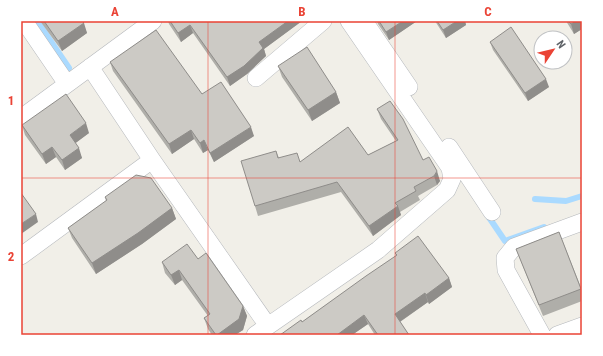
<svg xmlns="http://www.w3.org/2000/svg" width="603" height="356" font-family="'Roboto Condensed',sans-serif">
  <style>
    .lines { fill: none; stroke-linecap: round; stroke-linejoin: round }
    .stream { stroke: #aadaff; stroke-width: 6 }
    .minor-casing { stroke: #b5b8bc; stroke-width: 18 }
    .minor { stroke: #fff; stroke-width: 17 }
    .wall { fill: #afaea9 }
    .shaded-wall { fill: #8f8d8a }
    .building { fill: #cccac5; stroke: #8f8d8a }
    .grid { fill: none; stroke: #ea4335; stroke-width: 1; stroke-opacity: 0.55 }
    .neatline { fill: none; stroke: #ea4335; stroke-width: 1.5 }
    .grid-label { font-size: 13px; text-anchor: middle; font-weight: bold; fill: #ea4335 }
  </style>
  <rect width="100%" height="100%" fill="#f1efe8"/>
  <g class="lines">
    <path class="stream" d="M37 21 69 68
      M535 199 566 201 582 196
      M486 213 505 241 544 227"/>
    <g class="minor-casing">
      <path id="minor" d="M24 21 67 84
        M364 21 409 87
        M90 67 152 160 268 326
        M256 78 323 21
        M21 118 153 21
        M449 147 492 212
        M21 256 152 160
        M255 335 378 250 447 190 452 179 450 168 349 21
        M542 335 506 270 505 258 514 247 582 222
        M557 335 582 326"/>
    </g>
    <use href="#minor" class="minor"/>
  </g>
  <path class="wall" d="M40 21H82L87 33 62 51Z
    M168 21H302L264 49 266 56 247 74 230 86 193 33 181 42 169 24Z
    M377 21H417L389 40 378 24Z
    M435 21H465L466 25 446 38Z
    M566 21H582V29L574 34Z
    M490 42 549 87 528 101 493 50Z
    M110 62 202 94 254 136 214 162 208 150 203 153 194 139 172 154 113 71Z
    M278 66 336 92 340 103 312 121 282 77Z
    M377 109 423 160 440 181 437 185 418 196 420 200 400 212 401 215 373 236 341 192 258 216 255 206 276 151 279 158 301 162 368 155 396 141 381 119Z
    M22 125 89 133 75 143 82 158 65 170 56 157 46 164 25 135Z
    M105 197 172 208 176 219 142 244 96 274 72 238 68 228 106 201Z
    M559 232 582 290V301L543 316 516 249Z
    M395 253 449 278 452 287 429 304 428 302 400 322 409 335H375L368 324 352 335H280L302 322 396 256Z
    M198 259 243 306 247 316 243 330 235 335H212L208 329 204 318 208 316 182 280 175 285 165 273 162 262Z"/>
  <path class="shaded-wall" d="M288 21H302L264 49 266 56 247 74 230 86 227 77 259 42Z
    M403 21H417L389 40 386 32Z
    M457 21H465L466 25 446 38 443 30Z
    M576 21H582V29L574 34 571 24Z
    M84 23 87 33 62 51 58 41Z
    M190 25 193 33 181 42 178 33Z
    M546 79 549 87 528 101 525 93Z
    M336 92 340 103 312 121 308 110Z
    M86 123 89 133 73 145 70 135Z
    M251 127 254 136 214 162 210 153Z
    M191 130 194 139 172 154 169 144Z
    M204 140 208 150 203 153 200 143Z
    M52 147 56 157 46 164 42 154Z
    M79 148 82 158 65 170 62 160Z
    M437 171 440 181 437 185 434 176Z
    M398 206 401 215 373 236 369 226Z
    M172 208 176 219 142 244 96 274 92 263Z
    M36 214 38 222 21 234V224Z
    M179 270 182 280 175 285 171 275Z
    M449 278 452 287 429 304 426 295Z
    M425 293 428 302 398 323 395 314Z
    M243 306 247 316 243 330 235 335H217Z
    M364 315 368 324 352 335H337Z"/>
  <path class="building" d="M44 21H82L84 23 58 41Z
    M170 21H288L259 42 263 48 244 66 227 77 190 25 178 33Z
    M379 21H403L386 32Z
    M437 21H457L443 30Z
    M568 21H576L571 24Z
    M511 27 546 79 525 93 490 42Z
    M156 30 202 94 221 82 251 127 210 153 204 140 200 143 191 130 169 144 110 62Z
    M307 47 336 92 308 110 278 66Z
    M66 94 86 123 70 135 79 148 62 160 52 147 42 154 22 125Z
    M390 101 403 119 423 160 429 157 437 171 434 176 414 187 416 191 395 203 398 206 369 226 337 182 255 206 241 161 276 151 278 158 297 153 300 162 348 127 368 155 398 140 377 109Z
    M136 175 151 178 172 208 138 233 92 263 68 228 107 200 105 197Z
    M21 193 36 214 21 224Z
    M559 232 581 289 539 305 516 249Z
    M418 236 449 278 426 295 425 293 395 314 409 335H378L364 315 337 335H280L301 320 302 322 366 276 397 255 395 253Z
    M187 244 198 259 206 253 243 306 239 319 217 335H216L204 318 210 314 179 270 171 275 162 262Z"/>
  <path class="grid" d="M208 21V335M395 21V335M21 178H582"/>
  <rect width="603" height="356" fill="none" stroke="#ffffff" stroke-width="44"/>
  <g transform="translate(553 50) rotate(55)"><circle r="19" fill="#ffffff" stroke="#bfc1c3"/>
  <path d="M0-3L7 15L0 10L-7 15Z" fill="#ea4335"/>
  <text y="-6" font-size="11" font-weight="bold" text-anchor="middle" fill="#5f6368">N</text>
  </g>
  <rect x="22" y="22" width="559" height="312" class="neatline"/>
  <g class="grid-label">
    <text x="115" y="16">A</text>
    <text x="302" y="16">B</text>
    <text x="488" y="16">C</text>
    <text x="11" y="105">1</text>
    <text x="11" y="261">2</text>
  </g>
</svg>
